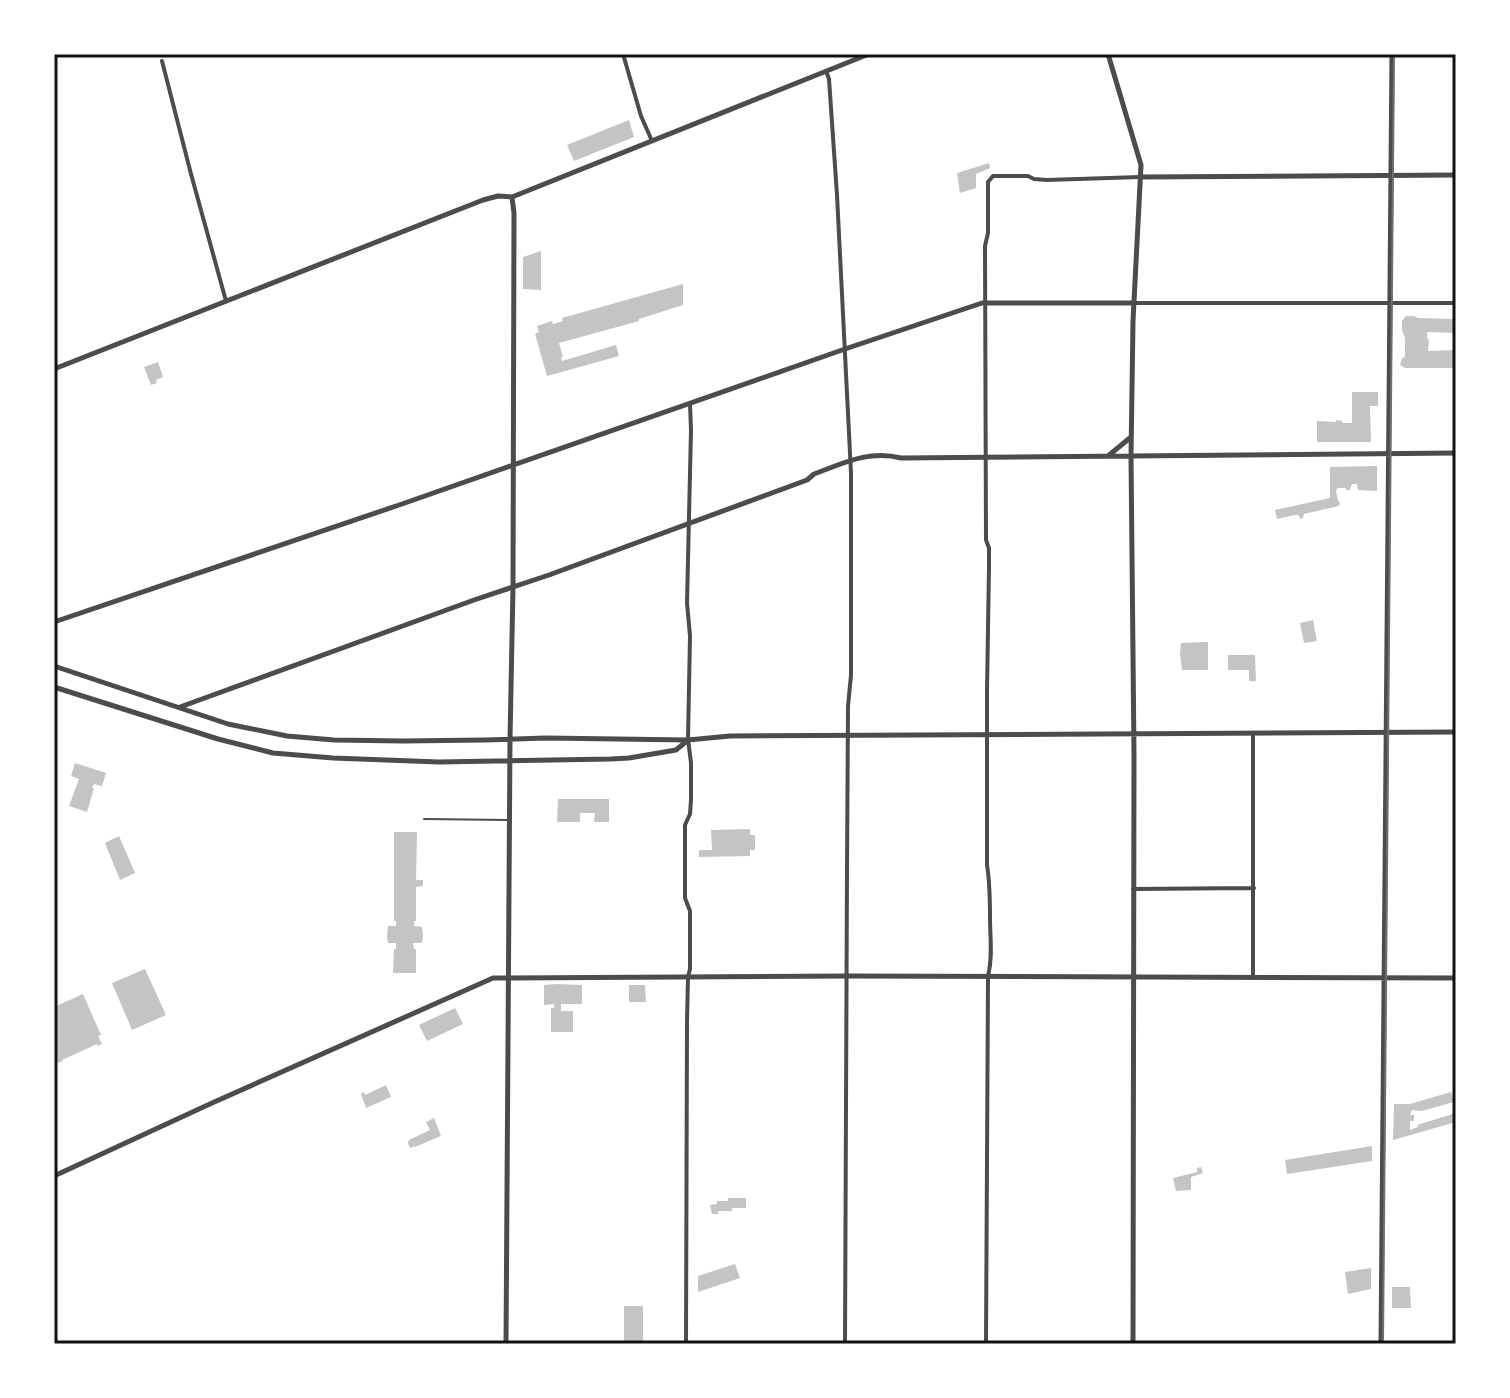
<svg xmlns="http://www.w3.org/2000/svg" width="1510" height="1398" font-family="'PT Sans',sans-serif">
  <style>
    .building { fill: #c4c4c4 }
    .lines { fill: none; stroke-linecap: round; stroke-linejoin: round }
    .service { stroke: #4c4c4c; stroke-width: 2 }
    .minor { stroke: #4c4c4c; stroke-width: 4 }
    .tertiary { stroke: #4c4c4c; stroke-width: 5 }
    .tram { stroke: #707070; stroke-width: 2 }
    .neatline { fill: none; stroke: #111; stroke-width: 3 }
  </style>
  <rect width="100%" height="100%" fill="#fff"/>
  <path class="building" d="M629 120 634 137 574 161 567 145Z
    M989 163 990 168 976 174V188L960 193 957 173Z
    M541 251V290L523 289V257Z
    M683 284V305L639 319V321L559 343 563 357H561L562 361 616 345 619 356 547 376 535 334 539 332 537 326 552 321 553 324 563 321 562 318Z
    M1406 316H1414L1418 318 1456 319V333L1427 332V338L1429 340 1428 351 1455 350V368H1405L1400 365 1402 358 1405 357V338L1402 330V321Z
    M158 362 163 377 156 380 157 383 151 385 144 367Z
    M1352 392H1378V406H1370L1371 442H1317V421L1336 422V420L1342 421V423H1352Z
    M1377 466V491L1358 490 1357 484H1352L1350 490H1346V488H1338L1336 490 1338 501 1340 502 1339 506 1304 514 1303 518 1301 519 1298 515H1295L1277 519 1275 510 1330 498V467Z
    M1313 620 1317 641 1304 643 1300 623Z
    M1208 642V670H1182L1180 654 1181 643Z
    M1228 655H1255L1256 681H1249V670H1228Z
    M75 763 106 773 102 786 94 784 92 788H94L87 812 69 806 79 779 71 776Z
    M558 799H609V822H594L595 813H580V822H557Z
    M750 829V835H755V850H750V856L699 857V850H712L711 830Z
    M394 832H417L416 880H423V886L416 887V921H414V926L422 927 423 935 422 943H413L414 949H416V973H393L394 949H396V943H388L387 937 388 926H396V921H394Z
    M119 836 135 873 120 880 105 843Z
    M145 969 166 1015 132 1030 112 983Z
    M557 984 582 985V1004H561V1011H573V1032H551V1008H554V1004L544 1005V985Z
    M629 985H645L646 1002H629Z
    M83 994 101 1035 98 1036 102 1044 97 1046V1044L62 1060 63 1061 58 1063 54 1054V1007Z
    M455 1008 463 1024 427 1041 419 1025Z
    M386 1085 391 1097 366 1108 361 1094 364 1092 365 1095Z
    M1451 1092 1454 1102 1422 1111 1412 1110 1410 1115H1414V1121H1410V1130L1418 1127 1417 1125 1456 1113V1122L1393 1140 1394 1104H1410Z
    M434 1118 441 1136 415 1147V1146L410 1148 408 1143 409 1140 430 1130 426 1122Z
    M1372 1146V1161L1287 1174 1285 1160Z
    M1201 1167 1203 1173 1191 1177V1190L1176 1191 1173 1178 1197 1172V1168Z
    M728 1198H746V1208H732V1211H718V1214H712L710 1205 717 1204V1201H728Z
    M735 1264 740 1278 698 1292V1276Z
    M1371 1268V1289L1348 1294 1345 1272Z
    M1392 1287H1410L1411 1308H1392Z
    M624 1306H643V1344H624Z"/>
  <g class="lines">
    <path class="service" d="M424 819 508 820"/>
    <path class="minor" d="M623 54 641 116 652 141
      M162 61 191 174 226 301
      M826 71 829 79 837 195 851 473V675L848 706 847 869 845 1344
      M1134 303H1456
      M1133 889 1254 888
      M1253 977V733
      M686 1344 687 1022 688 977 690 969V911L685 898V825L690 814 691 800V763L688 739 690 636 687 603 691 430 690 404
      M986 1344 988 976C993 957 990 937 990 918 990 900 990 883 987 865V690L989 567V548L986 540 985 246 988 233V182L993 176H1028L1034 179 1047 180 1140 177"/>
    <path class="tertiary" d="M1108 54 1141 165 1133 321 1131 456 1134 754 1133 1344
      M1140 177 1456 175
      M54 369 483 200 498 196 512 197 869 54
      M1108 456 1131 437
      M54 622 402 504 845 349 982 303H1134
      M54 666 228 724 287 736 334 740 403 741 485 740 546 738 688 740 730 736 1456 732
      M54 687 218 739 273 753 333 758 439 762 611 759 629 758 676 750 688 740
      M180 707 474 600 549 575 807 480 814 474C844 463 868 450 901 458L1456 453
      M54 1176 212 1103 493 978 847 976 1456 978
      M506 1344 510 739 513 587 514 213 512 197
      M1381 1344 1392 54"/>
    <path class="tram" d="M1383 1344 1394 54"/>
  </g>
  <rect width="1510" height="1398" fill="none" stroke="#ffffff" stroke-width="112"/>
  <rect x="56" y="56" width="1398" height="1286" class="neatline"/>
</svg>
